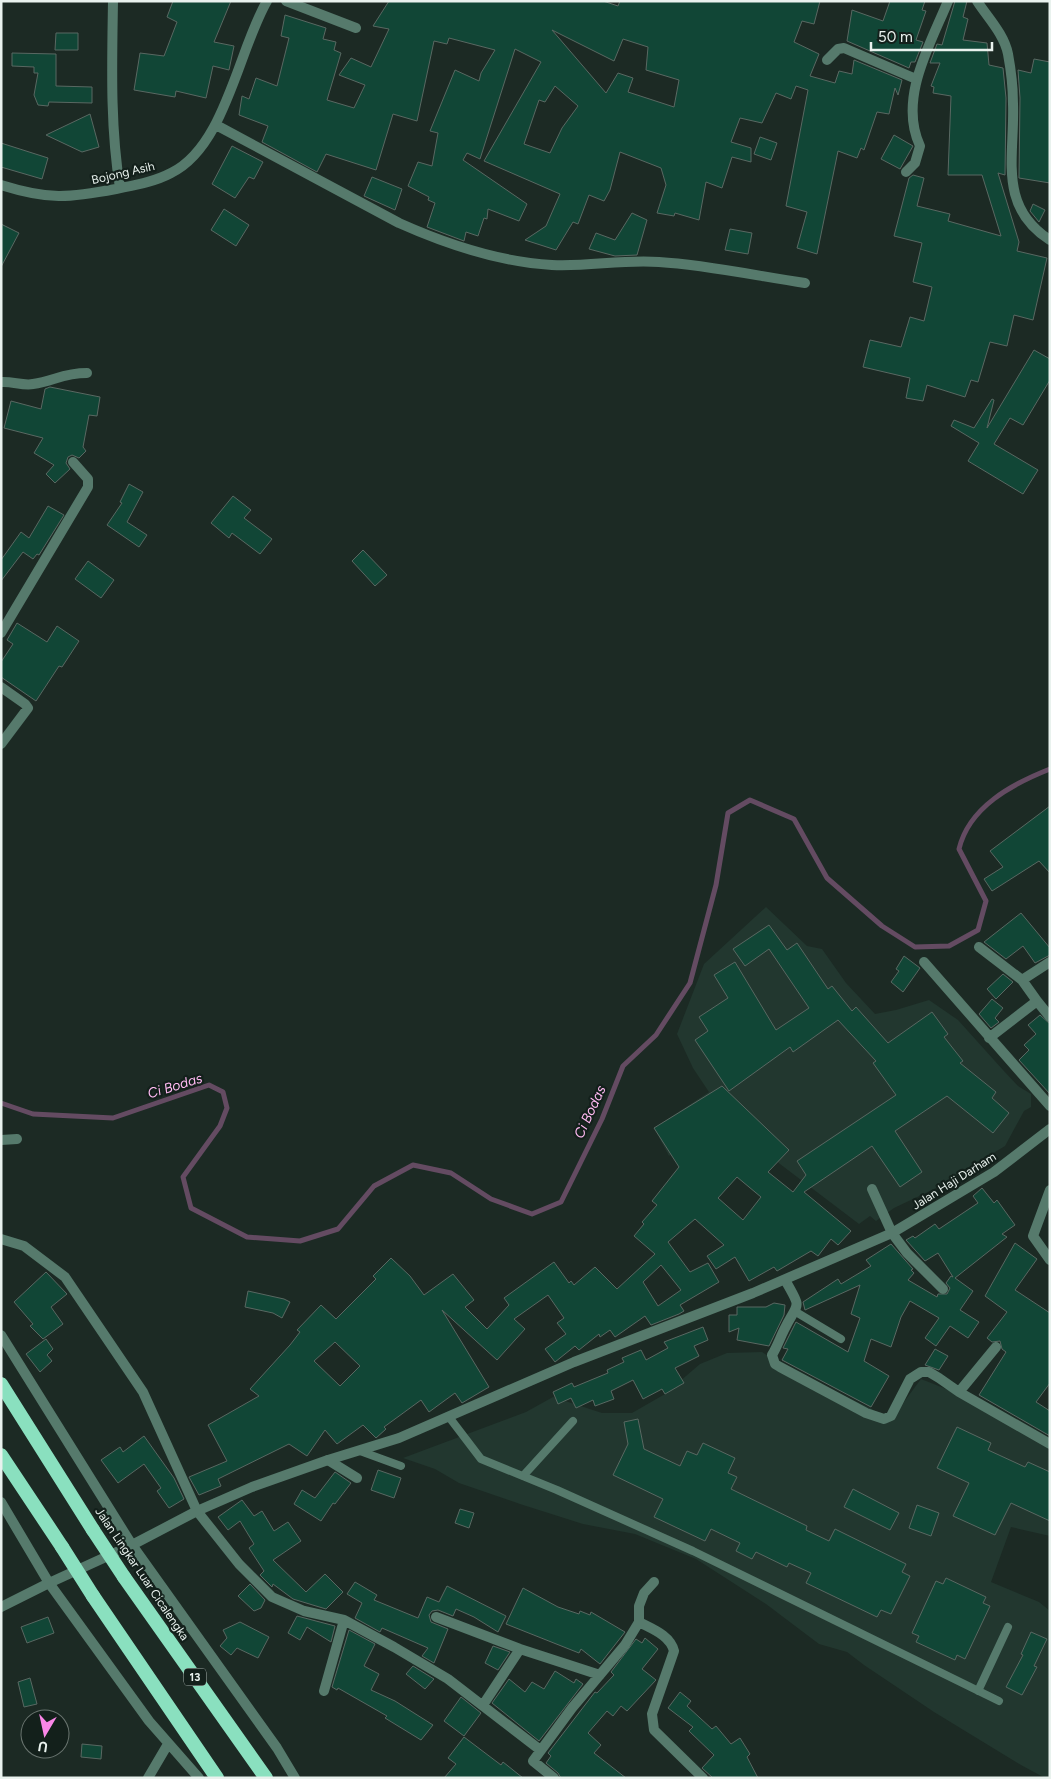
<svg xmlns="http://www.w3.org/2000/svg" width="1051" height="1779" font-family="Figtree,sans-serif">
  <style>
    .built { fill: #22372f }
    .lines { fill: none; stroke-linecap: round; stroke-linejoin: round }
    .stream { stroke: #644b62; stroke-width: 5 }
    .building { fill: #114636; stroke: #596862; fill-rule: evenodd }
    .service { stroke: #567a6c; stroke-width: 8 }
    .minor { stroke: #567a6c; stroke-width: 10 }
    .tertiary { stroke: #567a6c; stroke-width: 10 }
    .trunk { stroke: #8ae0bf; stroke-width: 14 }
    .trunk-bridge { stroke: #8ae0bf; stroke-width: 14 }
    .labels { text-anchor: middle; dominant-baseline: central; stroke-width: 4.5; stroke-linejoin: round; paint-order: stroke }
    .shield { fill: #13201b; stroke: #a9b3af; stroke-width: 1 }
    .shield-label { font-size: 11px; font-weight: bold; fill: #e9f2ee }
    .street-label { font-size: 12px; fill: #e9f2ee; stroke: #13201b }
    .water-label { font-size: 14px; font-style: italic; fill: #ffbaf2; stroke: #13201b }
  </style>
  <rect width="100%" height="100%" fill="#1c2a24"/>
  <path class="built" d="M766 907 807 946 822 949 846 983 875 1014 896 1010 929 1000 958 1020 1003 1070 1018 1086 1031 1094V1107L1024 1111 1005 1146 934 1189 894 1208 876 1221 870 1216 859 1224 780 1164 750 1137 690 1140 669 1156 654 1128 709 1092 693 1068 677 1034 704 964Z
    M762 1352 790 1370 872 1409 889 1422 921 1379 969 1398 1050 1447V1536L1011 1527 991 1582 1039 1602 1050 1611V1778H1045L1021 1765 934 1712 864 1665 847 1652 819 1644 766 1604 696 1559 635 1534 583 1524 520 1504 459 1483 435 1469 403 1458 526 1412 553 1397 602 1413H632L665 1394 700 1364 727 1353Z"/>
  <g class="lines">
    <path class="stream" d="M1 1103 33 1114 113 1118 209 1085 223 1092 227 1108 220 1126 183 1177 191 1208 247 1237 300 1241 338 1229 374 1186 413 1165 451 1173 491 1199 532 1214 561 1202 602 1119 623 1066 656 1035 690 983 716 885 728 813 750 800 794 819 827 878 882 926 915 947 949 946 978 930 986 901 959 849C969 807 1012 784 1050 769"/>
  </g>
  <path class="building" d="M173 1H231L214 42 234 46 229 70 213 66 206 98 176 91 175 97 134 90 140 53 164 56 177 22 167 17Z
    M389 1H603L618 6 620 1H820L814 24 802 21 794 42 819 54 810 76 835 83 839 71 852 74 854 60 902 80 898 95 895 88 889 114 877 112 864 150 861 148 857 158 838 151 817 254 797 248 807 212 786 206 808 90 796 86 791 99 776 93 762 123 740 118 731 142 751 148V162L732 157 722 188 706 182 699 220 675 213 674 216 657 213 666 185 661 168 620 152 610 190 604 201 589 195 578 224 573 222 556 250 525 240 546 226 560 194 484 161 541 62 515 49 480 159 467 153 463 160 527 204 519 221 488 209 487 219 484 218 478 236 466 232 464 241 427 227 435 203 428 200 429 197 408 186 418 162 432 166 438 133 430 131 455 70 479 81 481 73 495 50 449 38 447 44 434 41 417 121 393 114 376 170 326 154 317 172 262 142 268 126 239 115 242 96 249 99 256 78 277 86 289 38 281 36 285 15 326 28 323 39 336 42 334 50 341 53 327 100 354 108 365 85 339 75 351 58 371 67 389 29 373 26ZM552 30 614 61 623 39 648 47 646 70 679 80 674 107 628 92 633 78 618 73 606 93ZM555 86 578 106 562 128 550 153 524 144 539 100 545 102Z
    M890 1H925L922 10 926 11 916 40 923 42 915 62H911L909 68 847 41 852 10 883 21Z
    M955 1H967L963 17 968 19 963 40 987 43 989 65 1003 68 1006 98 1005 175 998 173 1019 242 1017 251 1047 258 1033 320 1014 315 1007 346 990 342 978 382 971 380 965 397 927 385 923 401 906 398 910 378 863 367 870 340 901 347 910 317 924 321 932 287 913 282 922 243 894 236 909 178 913 175 924 178 917 206 950 214 948 221 1001 236 982 175H948L951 96 933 93 934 87 931 86 940 63H930L937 44 942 45Z
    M56 33H78V50H55Z
    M12 53 56 54V86L92 87V103L49 102 48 106 38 105 34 95 38 73H34V67L12 66Z
    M1034 59 1050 62V183L1019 178 1020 98 1018 70 1031 73Z
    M90 114 99 147 82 152 46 135Z
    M894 135 913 146 900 169 881 159Z
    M760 137 777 143 771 160 754 154Z
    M1 143 48 158 42 179 1 167Z
    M232 146 263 162 254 179 249 177 235 198 212 184Z
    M372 177 402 189 395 210 364 196Z
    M1033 204 1045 210 1039 222 1030 211Z
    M224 209 249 225 236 246 211 230Z
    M632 213 647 220 637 255 615 256 589 249 596 233 615 240Z
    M1 224 19 233 1 267Z
    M730 229 752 233 748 254 725 250Z
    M1034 350 1050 359V380L1023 425 1010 418 994 444 1038 470 1023 494 968 461 979 443 951 426 954 420 974 428 992 399 994 400 987 428Z
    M50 387 100 397 97 416 89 415 83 447 86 451 79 458 72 455 68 457 66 463 70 469 55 483 46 474 54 465 34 453 43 438 4 428 11 401 41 409 45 389Z
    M129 484 143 492 127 522 147 535 139 547 107 525 122 503 120 502Z
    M233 496 251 510 244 518 272 539 260 554 232 533 229 538 211 523Z
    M48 506 64 515 39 555 37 554 33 559 23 552 1 581V560L21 532 29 538Z
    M363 550 387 575 375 586 352 561Z
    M88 561 114 580 101 598 75 579Z
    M17 623 47 642 57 626 79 641 62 667 59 666 36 701 1 677V662L13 644 7 640Z
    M1050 806V873L1039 861 992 891 984 879 1003 867 990 851Z
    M1021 913 1050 948V955L1035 963 1023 946 1006 959 984 942Z
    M769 925 787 950 797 943 828 989 832 986 852 1011 856 1007 888 1043 932 1012 948 1034 944 1037 963 1061 960 1063 996 1092 992 1098 1009 1113 993 1133 947 1096 895 1131 922 1172 900 1187 872 1146 804 1192 851 1231 838 1245 831 1239 818 1256 811 1251 777 1271 774 1267 749 1281 735 1257 716 1269 707 1256 724 1245 695 1219 668 1242 690 1272 708 1263 719 1282 680 1305 684 1311 679 1314 651 1325 645 1316 615 1337 610 1330 600 1337 599 1334 579 1350 575 1346 555 1362 545 1349 566 1334 557 1323 564 1318 548 1295 514 1319 525 1329 497 1360 442 1310 489 1387 462 1403 455 1393 429 1412 421 1400 384 1427 386 1429 376 1438 363 1425 337 1444 325 1430 307 1456 289 1444 218 1479 221 1486 199 1495 189 1477 227 1461 208 1425 259 1396 250 1389 290 1345 300 1332 297 1330 321 1305 336 1319 376 1279 373 1276 391 1258 410 1276 424 1295 453 1274 474 1300 465 1307 487 1329 509 1305 504 1298 554 1262 569 1283 571 1281 574 1285 595 1267 617 1289 655 1254 634 1236 644 1224 642 1222 657 1205 652 1201 679 1167 654 1128 722 1086 789 1150 768 1172 793 1192 806 1175 797 1161 896 1095 873 1063 876 1061 838 1020 793 1052 790 1047 729 1091 695 1040 708 1031 699 1017 728 998 714 975 735 962 776 1030 809 1008 769 949 745 966 733 949ZM737 1177 761 1197 743 1220 718 1198ZM661 1265 681 1290 658 1306 643 1282ZM335 1342 360 1366 340 1386 314 1361Z
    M904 956 920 968 903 992 891 982 899 971 896 969Z
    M1003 974 1013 982 996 999 987 989Z
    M992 999 1003 1008 995 1018 999 1022 991 1028 979 1014Z
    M1040 1015 1050 1024V1094L1019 1060 1029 1050 1024 1045 1036 1034 1028 1025Z
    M982 1188 994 1203 997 1200 1015 1225 1002 1234 1007 1237 955 1278 973 1291 960 1310 979 1322 968 1338 950 1326 936 1346 925 1338 939 1318 910 1301 901 1317 891 1347 871 1339 864 1361 889 1376 871 1407 782 1360 788 1349 783 1348 796 1322 848 1352 860 1318 851 1314 860 1285 805 1310 803 1302 838 1279 841 1284 871 1266 866 1260 891 1244 913 1269 911 1270 914 1273 908 1280 937 1297 938 1294H947L950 1288 946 1283 951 1276 953 1277 938 1253 925 1261 906 1240 913 1236 915 1238 935 1224 939 1229 978 1203 973 1196Z
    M1015 1243 1037 1259 1015 1290 1050 1313V1383L1036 1402 1050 1411V1436L979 1395 1006 1352 1002 1349 1000 1341 992 1342 987 1338 1007 1312 985 1296Z
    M46 1272 67 1294 51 1307 63 1324 43 1339 30 1326 33 1324 14 1302Z
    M248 1291 284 1299 290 1302 282 1318 273 1313 245 1307Z
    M774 1303 785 1305 784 1315 769 1346 737 1340 739 1328 729 1332V1315H737V1307H766Z
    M703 1327 708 1340 694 1346 699 1356 675 1368 684 1383 665 1394 662 1389 643 1399 633 1380 611 1391 614 1399 595 1406 593 1400 576 1408 571 1398 558 1404 553 1392 572 1383 574 1387 608 1373 607 1370 624 1362 622 1358 641 1350 646 1360 668 1348 664 1342Z
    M46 1339 53 1349 47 1355 52 1361 40 1372 26 1354Z
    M935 1349 948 1356 939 1370 925 1365Z
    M638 1419 644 1449 680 1466 687 1451 697 1455 703 1443 735 1458 728 1473 737 1477 731 1489 807 1526 806 1530 829 1541 835 1529 906 1564 902 1572 910 1576 891 1614 881 1610 877 1617 806 1583 811 1573 789 1563 787 1567 756 1552 752 1559 736 1551 740 1543 711 1529 705 1541 654 1517 663 1499 613 1475 628 1444 624 1422Z
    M957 1427 991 1443 988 1450 1025 1467 1028 1462 1050 1472V1521L1011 1503 995 1535 953 1516 969 1483 937 1468Z
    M144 1436 174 1478 184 1499 169 1508 157 1491 161 1488 144 1464 118 1483 101 1460 120 1447 123 1452Z
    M378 1470 401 1478 394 1498 371 1490Z
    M335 1472 351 1483 335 1504 333 1503 321 1521 294 1504 302 1490 315 1498Z
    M853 1489 899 1513 890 1530 844 1507Z
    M242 1500 254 1516 262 1511 274 1531 288 1522 301 1541 273 1560 306 1592 325 1574 343 1592 326 1609 293 1599 273 1584 272 1587 260 1575 264 1571 249 1548 254 1544 240 1521 228 1530 218 1517Z
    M917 1505 939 1513 931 1536 909 1528Z
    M460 1509 474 1513 469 1528 455 1523Z
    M946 1578 986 1597 983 1603 990 1606 965 1659 957 1655 955 1660 916 1642 919 1636 912 1633 936 1581 943 1584Z
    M355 1582 377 1595 374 1600 418 1618 427 1597 439 1602 447 1586 506 1616 498 1632 474 1617 456 1609 453 1616 438 1610 432 1611 429 1615 431 1622 448 1629 434 1663 422 1656 428 1648 382 1628 380 1632 355 1618 362 1603 347 1594Z
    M250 1584 265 1600 261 1608 254 1611 238 1596Z
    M523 1588 558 1607 579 1614 580 1611 590 1615 591 1612 625 1632 600 1664 581 1649 579 1653 506 1624Z
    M297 1616 335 1626 331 1642 307 1627 300 1640 288 1633Z
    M48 1617 54 1633 27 1643 21 1627Z
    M240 1622 269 1637 258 1658 237 1648 231 1655 220 1646 227 1638 223 1630Z
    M349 1630 375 1644 364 1666 379 1674 371 1690 395 1701 433 1725 421 1740 385 1718 387 1716 338 1688 337 1690 332 1687Z
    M1031 1632 1047 1639 1034 1666 1037 1667 1022 1695 1006 1687 1023 1655 1021 1654Z
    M645 1638 658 1649 642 1669 656 1680 627 1711 621 1706 613 1716 607 1711 588 1733 601 1745 594 1753 626 1778H561L558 1773 546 1763 551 1756 548 1753 595 1692 597 1693 614 1675 611 1672 636 1639 642 1643Z
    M493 1646 510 1652 498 1670 485 1663Z
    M413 1666 434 1679 425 1689 406 1674Z
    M555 1671 574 1683 576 1679 583 1684 539 1741 492 1703 509 1679 525 1692 532 1682 544 1689Z
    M30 1678 37 1704 24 1707 18 1682Z
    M680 1692 691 1701 687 1706 712 1729 716 1726 731 1744 740 1738 750 1754 747 1757 758 1778H713L702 1768 714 1755 689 1731 693 1727 668 1708Z
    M461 1697 481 1713 464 1736 444 1721Z
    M464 1737 501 1765 503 1762 523 1778H444L456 1764 448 1758Z
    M82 1744 102 1746 101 1759 81 1757Z"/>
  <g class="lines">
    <path class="service" d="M796 1312 841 1339
      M449 1417 481 1459 557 1490 693 1551 999 1701
      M360 1451 401 1466
      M523 1476 573 1421
      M978 1691 1008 1627"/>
    <path class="minor" d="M113 1C112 64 110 126 120 188
      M286 1 356 28
      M977 1C988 18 1004 34 1008 54 1011 70 1013 88 1013 104 1015 156 997 206 1050 240
      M827 60 838 49 844 48 916 79
      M216 125 399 223C446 244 500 262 552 265 588 267 623 259 659 262 708 265 757 276 805 283
      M906 172 915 163 920 146C898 99 930 45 948 1
      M1 185C49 200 68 198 116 189 135 185 154 182 171 173 225 147 238 51 267 1
      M1 382C12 381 23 386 33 384 54 381 63 373 87 373
      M1 633 88 487V479L73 462
      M1 687 25 704 28 708 1 744
      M979 947 1022 980 1037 1001 989 1038
      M924 962 1050 1106
      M1022 980 1050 962
      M1037 1001 1050 1017
      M1 1140 17 1139
      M872 1189 892 1233 907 1253 943 1289
      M1050 1190 1033 1236 1050 1260
      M1 1239 24 1246 65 1277 143 1392 197 1511 239 1564 272 1597 304 1611 344 1620 394 1647 448 1679 539 1749
      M785 1280C803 1311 798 1301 784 1330 780 1338 777 1347 772 1355L775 1364 780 1367 866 1413 884 1419 891 1416 910 1379 921 1372H929L939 1378 959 1392 1050 1444
      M1 1335 132 1545 277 1748 295 1778
      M959 1392 996 1347
      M328 1460 357 1478
      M1 1502 49 1583 149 1721 199 1778
      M436 1617 520 1649 600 1675
      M639 1622C652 1629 670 1635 674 1651L652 1714 654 1730 703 1778
      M324 1691 344 1620
      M483 1705 520 1649
      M148 1778 168 1744
      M554 1778 533 1761 572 1708 625 1645 639 1622V1606L644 1593 654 1582"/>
    <path class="tertiary" d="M1 1607 49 1583 132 1545 197 1511 252 1487 328 1460 399 1438 574 1362 753 1293 892 1233 994 1172 1050 1129"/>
    <path class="trunk" d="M1 1384 93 1530
      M1 1455 62 1547
      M124 1577 266 1778
      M93 1596 217 1778"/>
    <path class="trunk-bridge" d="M93 1530 124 1577
      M62 1547 93 1596"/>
  </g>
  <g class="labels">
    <rect class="shield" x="184" y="1668.5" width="22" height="17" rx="4"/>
    <g class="shield-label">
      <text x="195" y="1677">13</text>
    </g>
    <g class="street-label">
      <text transform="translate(123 173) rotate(-13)">Bojong Asih</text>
      <text transform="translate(954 1181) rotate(-32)">Jalan Haji Darham</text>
      <text transform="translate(142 1574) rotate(56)">Jalan Lingkar Luar Cicalengka</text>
    </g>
    <g class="water-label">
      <text transform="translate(175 1086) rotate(-17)">Ci Bodas</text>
      <text transform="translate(590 1112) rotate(-65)">Ci Bodas</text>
    </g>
  </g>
  <rect width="1051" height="1779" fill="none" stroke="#e9f2ee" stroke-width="5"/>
  <g transform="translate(45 1734) rotate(189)"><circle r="24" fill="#13201b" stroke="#69746f"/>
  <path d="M0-4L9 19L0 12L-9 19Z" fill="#fa87e8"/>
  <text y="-8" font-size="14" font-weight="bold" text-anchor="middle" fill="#e9f2ee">U</text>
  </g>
  <path d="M871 42v8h121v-8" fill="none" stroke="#e9f2ee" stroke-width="2.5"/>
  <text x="878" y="42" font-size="15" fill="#e9f2ee" stroke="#13201b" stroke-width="4" paint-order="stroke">50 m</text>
</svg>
